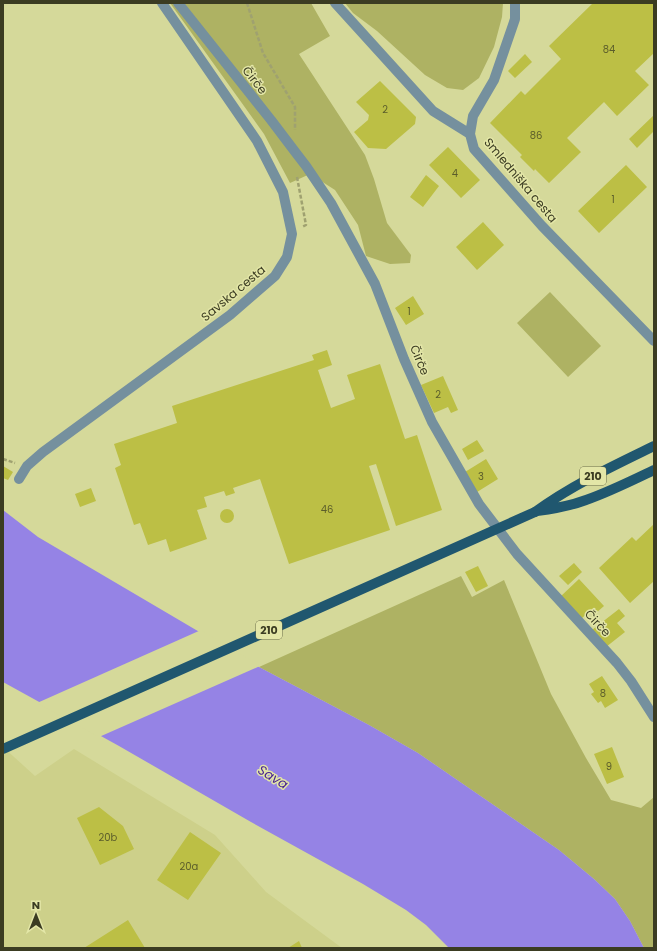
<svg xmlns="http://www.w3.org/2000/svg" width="657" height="951" font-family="Poppins,sans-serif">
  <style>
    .built { fill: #cdd08a }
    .green { fill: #aeb263 }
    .water { fill: #9583e5 }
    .pier { fill: #d5d99a }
    .building { fill: #bcbf45 }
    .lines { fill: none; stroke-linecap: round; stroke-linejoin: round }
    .path { stroke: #9fa170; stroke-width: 2.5; stroke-dasharray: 4 2; stroke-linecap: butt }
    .minor { stroke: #75909e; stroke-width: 10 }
    .major { stroke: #20576f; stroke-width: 10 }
    .major-bridge { stroke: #20576f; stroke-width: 10 }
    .labels { text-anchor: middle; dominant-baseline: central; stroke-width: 3; stroke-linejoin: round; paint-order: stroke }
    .number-label { font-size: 10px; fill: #5b5d2b }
    .shield { fill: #e3e6a7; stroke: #6d6f4a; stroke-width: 1 }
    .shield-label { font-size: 11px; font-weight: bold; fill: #3b3c22 }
    .street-label { font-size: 12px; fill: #3b3c22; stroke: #e3e6a7 }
    .water-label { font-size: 13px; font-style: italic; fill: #451f92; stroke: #e3e6a7 }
  </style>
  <rect width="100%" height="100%" fill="#d5d99a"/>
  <path class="built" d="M3 747 35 776 74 749 215 835 266 892 342 948H3Z"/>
  <path class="green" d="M170 3H311L330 36 299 54 365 155 374 179 387 223 411 255 410 263 390 264 366 256 358 225 335 190 310 174 290 183 264 134Z
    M345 3H503L502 17 494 47 479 78 463 90 447 88 425 75 377 31 353 13Z
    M550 292 601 346 568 377 517 323Z
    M461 576 472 597 504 580 551 694 586 758 611 800 641 808 654 797V948H644L630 921 615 899 594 879 559 850 418 753 369 725 259 667Z"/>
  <path class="water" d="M3 510 38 537 259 667 369 725 418 753 559 850 594 879 615 899 630 921 644 948H449L426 925 406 910 363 884 251 822 119 746 3 682Z"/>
  <path class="pier" d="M201 630 260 666 99 737 37 703Z"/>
  <path class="building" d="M593 3H654V53L635 71 649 85 617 116 604 102 567 138 581 152 549 183 535 169 534 171 520 157 522 155 490 123 521 91 525 95 561 59 549 46Z
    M525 54 532 62 515 78 508 71Z
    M380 81 416 117 415 124 386 149 368 148 354 132 368 120 369 115 356 102Z
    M654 115V131L637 148 629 139Z
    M448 147 480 180 461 198 429 165Z
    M626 165 647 187 599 233 578 211Z
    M426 175 439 186 423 207 410 197Z
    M483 222 504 245 477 270 456 247Z
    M413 296 424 314 406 325 395 308Z
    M327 350 332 365 318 370 331 408 355 399 347 375 380 364 405 439 417 435 442 510 396 526 376 464 369 466 390 530 289 564 260 479 233 488 235 493 226 496 224 491 204 497 207 507 197 510 207 539 170 552 166 539 148 545 140 523 134 525 115 468 121 465 114 444 177 423 172 406 314 360 312 355Z
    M443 376 458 410 451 413 448 407 434 413 421 385Z
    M477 440 484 451 468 460 462 449Z
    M486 459 498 479 477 492 465 472Z
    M3 466 13 472 8 480 3 478Z
    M91 488 96 501 80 507 75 494Z
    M220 516a7 7 0 1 1 14 0a7 7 0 1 1-14 0Z
    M654 524V581L630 603 599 568 632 537 636 541Z
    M574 563 582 572 568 585 559 576Z
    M478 566 488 586 476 592 465 572Z
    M579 579 604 606 596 613 592 609 581 619 560 597Z
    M619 609 625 616 617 623 625 632 606 647 592 630Z
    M602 676 618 700 605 708 601 701 598 703 591 694 594 692 589 684Z
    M612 747 624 777 607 784 594 754Z
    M99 807 123 826 134 849 100 865 77 818Z
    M190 832 221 853 188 900 157 880Z
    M128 920 145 948H84Z
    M299 941 302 948H288Z"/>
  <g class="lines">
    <path class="path" d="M247 3 263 53 295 107V130
      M297 177 306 225 302 227
      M3 459 15 463"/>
    <path class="minor" d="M178 3 271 120 296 153 306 166 331 203 375 284 404 359 432 422 479 504 517 554 617 663 631 681 654 717
      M335 3 433 111 470 134
      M515 3V19L494 80 473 116 470 134 474 149 542 226 654 341
      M19 479 27 466 43 452 230 315 275 276 287 257 292 234 283 192 257 141 162 3"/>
    <path class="major" d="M537 511C553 509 570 506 586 500 609 492 631 481 654 470
      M535 512C572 485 613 466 654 446"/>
    <path class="major-bridge" d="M3 749 535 512"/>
  </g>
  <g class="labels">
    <g class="number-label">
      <text x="609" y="49">84</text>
      <text x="385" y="109">2</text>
      <text x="536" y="135">86</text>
      <text x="455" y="173">4</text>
      <text x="613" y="199">1</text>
      <text x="409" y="311">1</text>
      <text x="438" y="394">2</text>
      <text x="481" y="476">3</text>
      <text x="327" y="509">46</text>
      <text x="603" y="693">8</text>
      <text x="609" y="766">9</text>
      <text x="108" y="837">20b</text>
      <text x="189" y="866">20a</text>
    </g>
    <g class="shield">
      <rect x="580" y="467" width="26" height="18" rx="3"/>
      <rect x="256" y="621" width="26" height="18" rx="3"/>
    </g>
    <g class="shield-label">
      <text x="593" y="476">210</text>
      <text x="269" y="630">210</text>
    </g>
    <g class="street-label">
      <text transform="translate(255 80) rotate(52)">Čirče</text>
      <text transform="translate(521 180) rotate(50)">Smledniška cesta</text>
      <text transform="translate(233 293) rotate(-40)">Savska cesta</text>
      <text transform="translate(420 360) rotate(67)">Čirče</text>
      <text transform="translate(598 623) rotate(47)">Čirče</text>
    </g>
    <g class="water-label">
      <text transform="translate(273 777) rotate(32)">Sava</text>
    </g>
  </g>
  <rect width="657" height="951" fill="none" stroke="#3b3c22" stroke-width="8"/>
  <g transform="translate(36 915)" stroke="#e3e6a7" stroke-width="3" paint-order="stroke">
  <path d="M0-3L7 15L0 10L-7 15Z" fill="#3b3c22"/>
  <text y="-6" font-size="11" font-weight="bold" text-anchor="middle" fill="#3b3c22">N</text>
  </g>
</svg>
